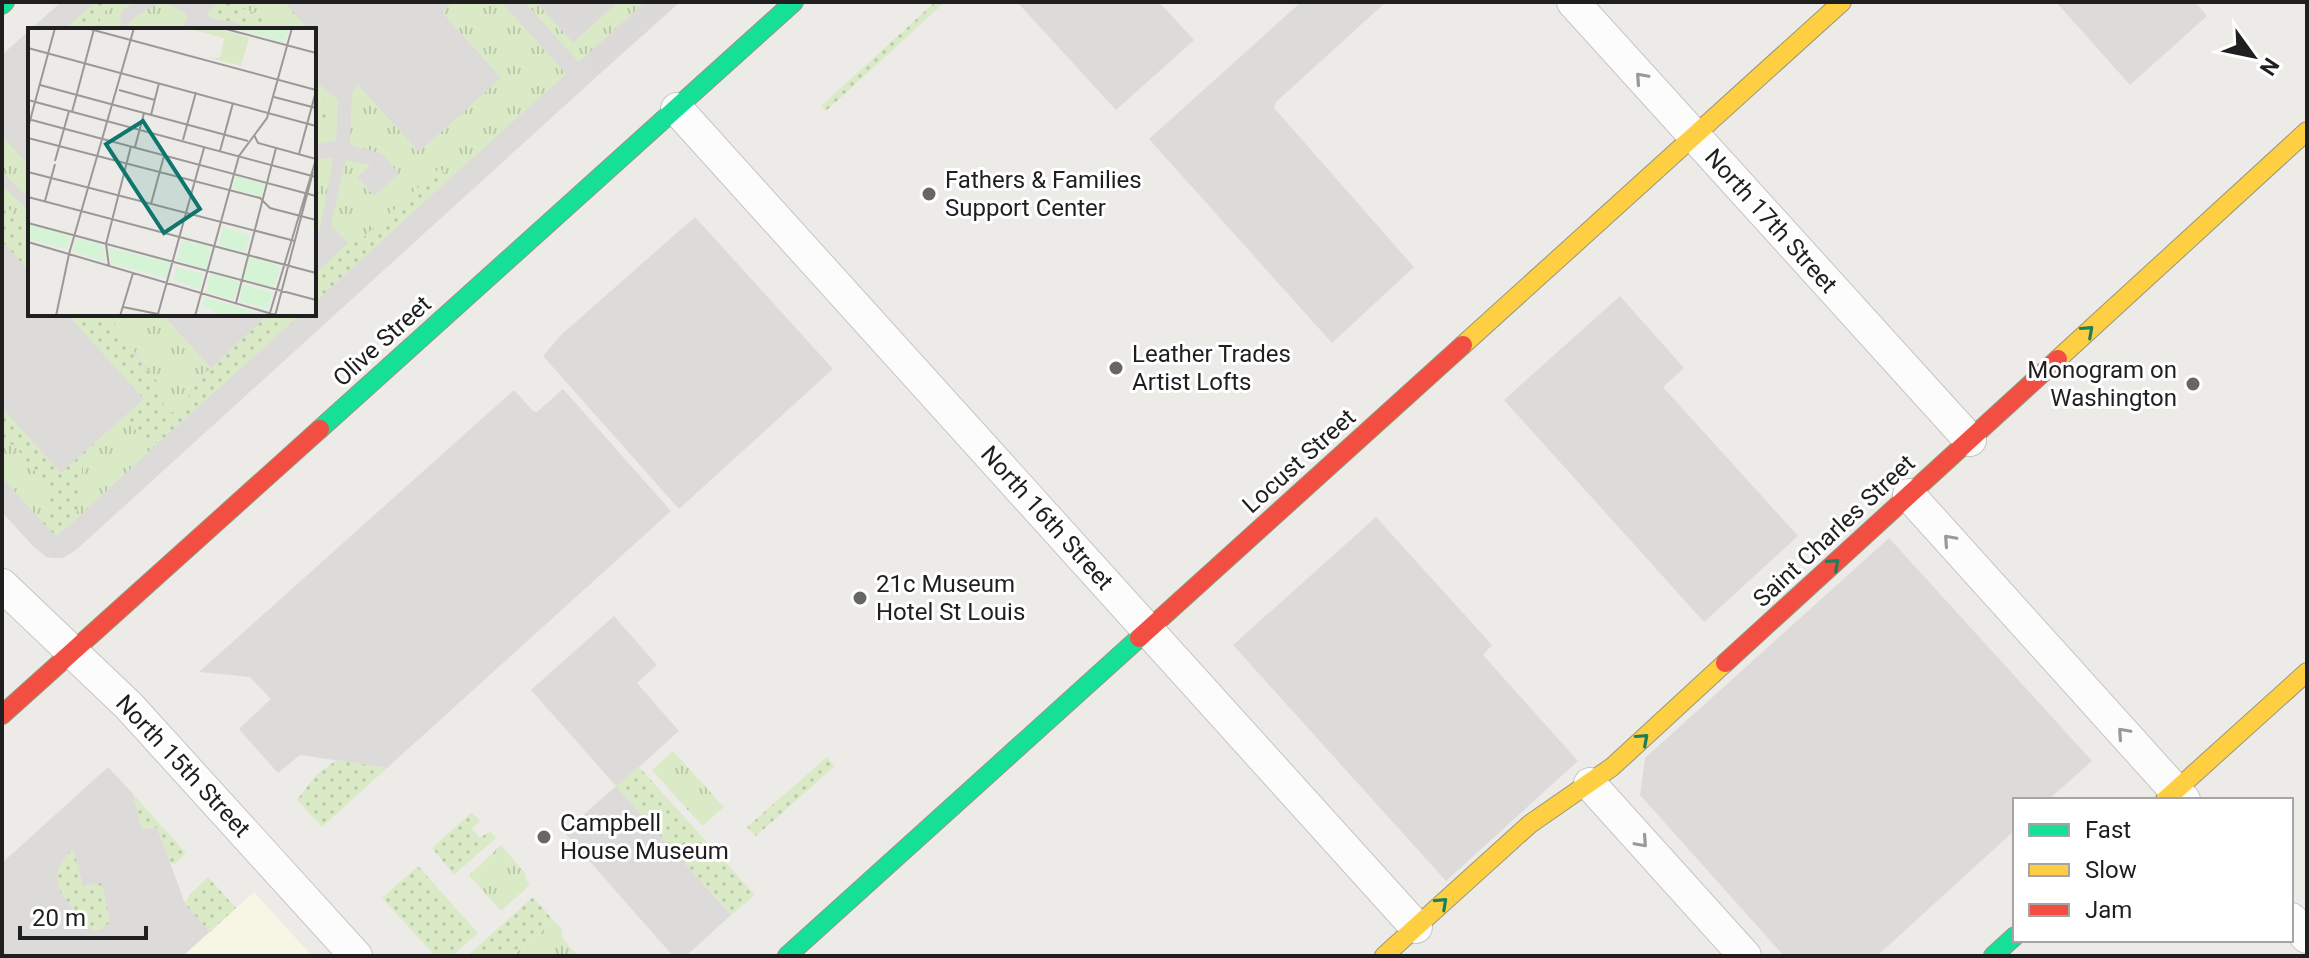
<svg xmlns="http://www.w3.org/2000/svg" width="2309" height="958" font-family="Roboto,sans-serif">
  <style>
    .residential { fill: #dcdbd9; fill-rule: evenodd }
    .education { fill: #f7f5e3 }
    .religious { fill: #dbdad9 }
    .grass { fill: url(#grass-tufts) }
    .garden { fill: url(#garden-dots) }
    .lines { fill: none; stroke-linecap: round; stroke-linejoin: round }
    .street-casing { stroke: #c6c5c4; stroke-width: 34 }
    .fast-casing { stroke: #96977f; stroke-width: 20 }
    .slow-casing { stroke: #96977f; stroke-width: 20 }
    .jam-casing { stroke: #96977f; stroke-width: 20 }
    .street { stroke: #fcfcfc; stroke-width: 32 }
    .fast { stroke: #16e098; stroke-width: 18 }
    .slow { stroke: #ffcf43; stroke-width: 18 }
    .jam { stroke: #f24e42; stroke-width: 18 }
    .oneway { stroke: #999 }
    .oneway2 { stroke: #1a805c }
    .poi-dot { fill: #676665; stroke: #fff; stroke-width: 3 }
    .labels { text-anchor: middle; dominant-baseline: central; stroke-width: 6; stroke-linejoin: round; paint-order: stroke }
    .poi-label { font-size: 24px; fill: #1f1f1f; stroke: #fff; text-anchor: start }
    .street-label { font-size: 24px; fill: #1f1f1f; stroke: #fff }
    .inset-road { fill: none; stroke: #9b9998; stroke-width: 2 }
    .view { fill: #0f766e; fill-opacity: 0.15; stroke: #0f766e; stroke-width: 4 }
    .inset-edge { fill: none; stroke: #1f1f1f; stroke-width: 4 }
  </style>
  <defs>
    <pattern id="grass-tufts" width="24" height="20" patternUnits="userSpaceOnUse" patternTransform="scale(2)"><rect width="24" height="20" fill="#dbeac6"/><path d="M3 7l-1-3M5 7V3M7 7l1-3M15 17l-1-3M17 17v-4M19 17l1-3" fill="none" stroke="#bcc8aa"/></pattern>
    <pattern id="garden-dots" width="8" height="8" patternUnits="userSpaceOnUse" patternTransform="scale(2)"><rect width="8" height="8" fill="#dbeac6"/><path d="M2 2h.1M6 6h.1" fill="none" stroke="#bcc8aa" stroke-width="1.8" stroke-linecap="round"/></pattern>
  </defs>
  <rect width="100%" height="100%" fill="#edebe8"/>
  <path class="residential" d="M61 2H525L594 79 76 550 63 558H54L46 557 33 546 2 512V55ZM30 30H314V314H30Z
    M1017 2H1159L1194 40 1116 110Z
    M1301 2H1386L1276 102 1274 108 1414 267 1332 343 1149 139Z
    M2056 2H2195L2207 16 2130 85Z
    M695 217 833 369 679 509 543 356 562 334Z
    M1620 296 1684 368 1663 387 1798 536 1704 622 1504 400Z
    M563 389 671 511 387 768 300 755 278 773 239 729 271 699 250 677 199 672 514 390 533 411 537 412Z
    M1376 517 1492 645 1483 655 1578 761 1446 881 1233 645Z
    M1889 538 2092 761 2048 800H2015V830L1877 956H1784L1640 795 1645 758Z
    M614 616 657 665 637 683 679 731 617 787 731 915 686 956H673L564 832 616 786 531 690Z
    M108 767 133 794 142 829 157 827 184 901 210 932 183 956H2V863Z"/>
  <path class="education" d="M254 892 312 956H183L236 908Z"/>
  <path class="religious" d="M525 2H680L594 79Z"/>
  <path class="grass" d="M115 2H138C119 10 120 10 121 30H105L99 24 101 15Z
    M159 2 168 3 185 13 187 19 180 30H130L128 26 131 20Z
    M229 2H284L309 30H278C262 7 247 15 229 2Z
    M454 2H501L566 74 449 179 440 168 358 242 348 243 331 225 346 160 371 165 357 177 374 196 399 174 383 154 350 145 352 93 358 85 419 152 501 78 442 12Z
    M525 2H536L573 43 618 2H645L579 62Z
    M314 85 321 86 338 100 336 141 314 145Z
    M2 136 30 167V199L2 172Z
    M333 158 320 229 314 234V160Z
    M2 186 30 212V231L2 202Z
    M108 314H162L211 368C206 372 199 377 195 382 185 397 191 405 171 413 159 402 163 390 154 378 139 357 122 337 108 314Z
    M124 417 145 440 158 443 72 523 80 503 82 469 94 443Z
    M2 442 14 445 47 487 49 504 43 523 2 477Z
    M673 751 724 807 702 826 652 770Z
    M501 845 525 873 526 880 530 885 501 911 469 875Z
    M554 921 562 929 563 939 578 956H512Z"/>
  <path class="garden" d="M95 2H115L101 15 99 24 93 30H64Z
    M219 2C227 2 230 4 238 7 254 13 267 14 278 30H248L236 22 210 18 207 14Z
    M935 2H945L826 111 821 106Z
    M314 93C332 107 335 113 321 133H314Z
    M440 168 449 179 314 303V275L348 243 358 242Z
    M2 202 30 231V272L2 241Z
    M76 314H108L143 366 157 381 164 397 163 406 171 413C185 407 189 399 194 384L269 314H301L158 443 146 440 124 417 144 399 71 318Z
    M3 409 61 473 94 443 82 469 80 503 72 523 56 536 43 523 49 504 47 487 14 445 2 442Z
    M827 757 835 766 756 836 747 827Z
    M337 760 387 768 322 827 297 800 316 775Z
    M639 767 755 895 731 915 616 786Z
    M133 794 186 853 175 864 170 863 157 827 142 829Z
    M472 812 480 821 472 829 480 838 490 831 496 838 454 875 432 848Z
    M73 848 83 886 102 883 110 922 100 931H94C85 923 78 914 71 906 52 883 53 870 73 848Z
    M418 866 478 933 452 956H435L382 898Z
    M208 877 236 908 210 932 185 904 189 895Z
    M533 897 554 921 512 956H467Z"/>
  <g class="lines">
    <g class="street-casing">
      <path id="street" d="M1573 2 1970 440
        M677 109 1416 927
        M1909 495 2184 800
        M2 585 129 706 356 956
        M1590 784 1745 956
        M2291 919 2307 937"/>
    </g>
    <g class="fast-casing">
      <path id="fast" d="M2 5 5 2
        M320 429 794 2
        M787 956 1139 638
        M1993 956 2015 936"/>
    </g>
    <g class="slow-casing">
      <path id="slow" d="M1463 345 1842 2
        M2058 359 2307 131
        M2165 800 2307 672
        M1384 956 1530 824 1612 767 1725 663"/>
    </g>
    <g class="jam-casing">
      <path id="jam" d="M1139 638 1463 345
        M1725 663 2058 359
        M2 715 320 429"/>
    </g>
    <use href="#street" class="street"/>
    <use href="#fast" class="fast"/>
    <use href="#slow" class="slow"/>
    <use href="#jam" class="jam"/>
  </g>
  <defs><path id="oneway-chevron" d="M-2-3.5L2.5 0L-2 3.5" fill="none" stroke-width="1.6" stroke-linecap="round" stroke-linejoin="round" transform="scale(2)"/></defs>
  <g class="oneway">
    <use href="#oneway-chevron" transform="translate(1641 78) rotate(-132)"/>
    <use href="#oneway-chevron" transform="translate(1949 540) rotate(-132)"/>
    <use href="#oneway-chevron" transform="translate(2123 733) rotate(-132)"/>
    <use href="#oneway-chevron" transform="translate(1642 842) rotate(48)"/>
  </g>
  <g class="oneway2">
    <use href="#oneway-chevron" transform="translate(2088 331) rotate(-42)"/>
    <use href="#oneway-chevron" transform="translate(1834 564) rotate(-42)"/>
    <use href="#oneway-chevron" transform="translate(1643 739) rotate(-42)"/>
    <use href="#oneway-chevron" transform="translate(1442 903) rotate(-43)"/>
  </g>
  <g class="poi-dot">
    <circle cx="929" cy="194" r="8"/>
    <circle cx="1116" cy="368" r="8"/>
    <circle cx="2193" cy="384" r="8"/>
    <circle cx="860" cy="598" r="8"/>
    <circle cx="544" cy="837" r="8"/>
  </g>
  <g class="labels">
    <g class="poi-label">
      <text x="945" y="180">Fathers &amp; Families<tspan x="945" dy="28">Support Center</tspan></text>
      <text x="1132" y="354">Leather Trades<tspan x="1132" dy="28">Artist Lofts</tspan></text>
      <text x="2177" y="370" text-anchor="end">Monogram on<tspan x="2177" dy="28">Washington</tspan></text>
      <text x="876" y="584">21c Museum<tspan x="876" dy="28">Hotel St Louis</tspan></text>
      <text x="560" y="823">Campbell<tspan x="560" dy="28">House Museum</tspan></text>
    </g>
    <g class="street-label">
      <text transform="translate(1771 221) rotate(48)">North 17th Street</text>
      <text transform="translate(382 341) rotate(-42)">Olive Street</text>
      <text transform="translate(1299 461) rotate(-42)">Locust Street</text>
      <text transform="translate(1047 518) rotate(48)">North 16th Street</text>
      <text transform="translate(1834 531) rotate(-43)">Saint Charles Street</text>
      <text transform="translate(183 766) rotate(47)">North 15th Street</text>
    </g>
  </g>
  <g transform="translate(28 28)">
    <rect width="288" height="288" fill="#edebe8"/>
    <path d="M159 0H188L229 12 221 10 213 38 178 29 192 30 196 10Z" fill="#dbeac6"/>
    <path d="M207 0H261L256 15ZM208 148 237 156 234 168 205 161ZM0 197 42 208 39 221 0 211ZM195 199 222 207 217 224 191 218ZM49 210 74 217 78 234 44 223ZM155 212 183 220 178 242 149 232ZM79 220 143 235 139 250 84 236ZM221 229 252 238 246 259 215 252ZM148 240 175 246 172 261 145 252ZM183 245 211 254 206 272 178 264ZM215 256 244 265 240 281 211 273ZM178 270 211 279 238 288H195L173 276Z" fill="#d5f3d5"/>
    <path class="inset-road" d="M58 0 288 62M194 0 288 25M0 20 288 98M12 57 220 113M91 62 127 72M246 69 288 80M0 72 288 149M44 84 66 1M123 87 131 55M0 91 288 168M0 100 27 0M226 107 230 115 288 131M0 110 232 170 242 180 288 192M155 112 168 64M107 119 116 85M192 123 205 75M271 126 288 63M27 133 41 83M0 144 267 213M0 169 288 245M17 173 27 136M123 176 136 128M0 195 288 272M0 214 251 288M41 226 106 0M81 238 78 216 103 118M208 275 248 120M95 279 130 286 176 120M28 288 41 226M92 288 105 245M167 288 211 128 239 90 264 0M241 288 288 131M247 288 285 144"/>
    <path class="view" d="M115 93 172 181 136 205 78 116Z"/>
    <rect width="288" height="288" class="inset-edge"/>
  </g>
  <rect width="2309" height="958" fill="none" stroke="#1f1f1f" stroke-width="8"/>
  <rect x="2013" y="798" width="280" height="144" fill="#ffffff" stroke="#a5a5a5" stroke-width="2"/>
  <rect x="2029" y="824" width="40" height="12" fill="#16e098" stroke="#a5a5a5" stroke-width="2"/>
  <text x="2085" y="838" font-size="24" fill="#1f1f1f">Fast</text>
  <rect x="2029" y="864" width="40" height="12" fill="#ffcf43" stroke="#a5a5a5" stroke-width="2"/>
  <text x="2085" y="878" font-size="24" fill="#1f1f1f">Slow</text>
  <rect x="2029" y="904" width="40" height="12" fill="#f24e42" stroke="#a5a5a5" stroke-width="2"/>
  <text x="2085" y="918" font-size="24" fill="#1f1f1f">Jam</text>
  <g transform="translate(2253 56) rotate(123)" stroke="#ffffff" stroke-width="6" paint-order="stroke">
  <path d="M0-6L14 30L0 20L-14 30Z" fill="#1f1f1f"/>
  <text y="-12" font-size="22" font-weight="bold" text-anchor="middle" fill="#1f1f1f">N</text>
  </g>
  <path d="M20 926v12h126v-12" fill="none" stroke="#1f1f1f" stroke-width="4"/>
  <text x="32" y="926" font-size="24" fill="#1f1f1f" stroke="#ffffff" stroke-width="6" paint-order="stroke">20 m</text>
</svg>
